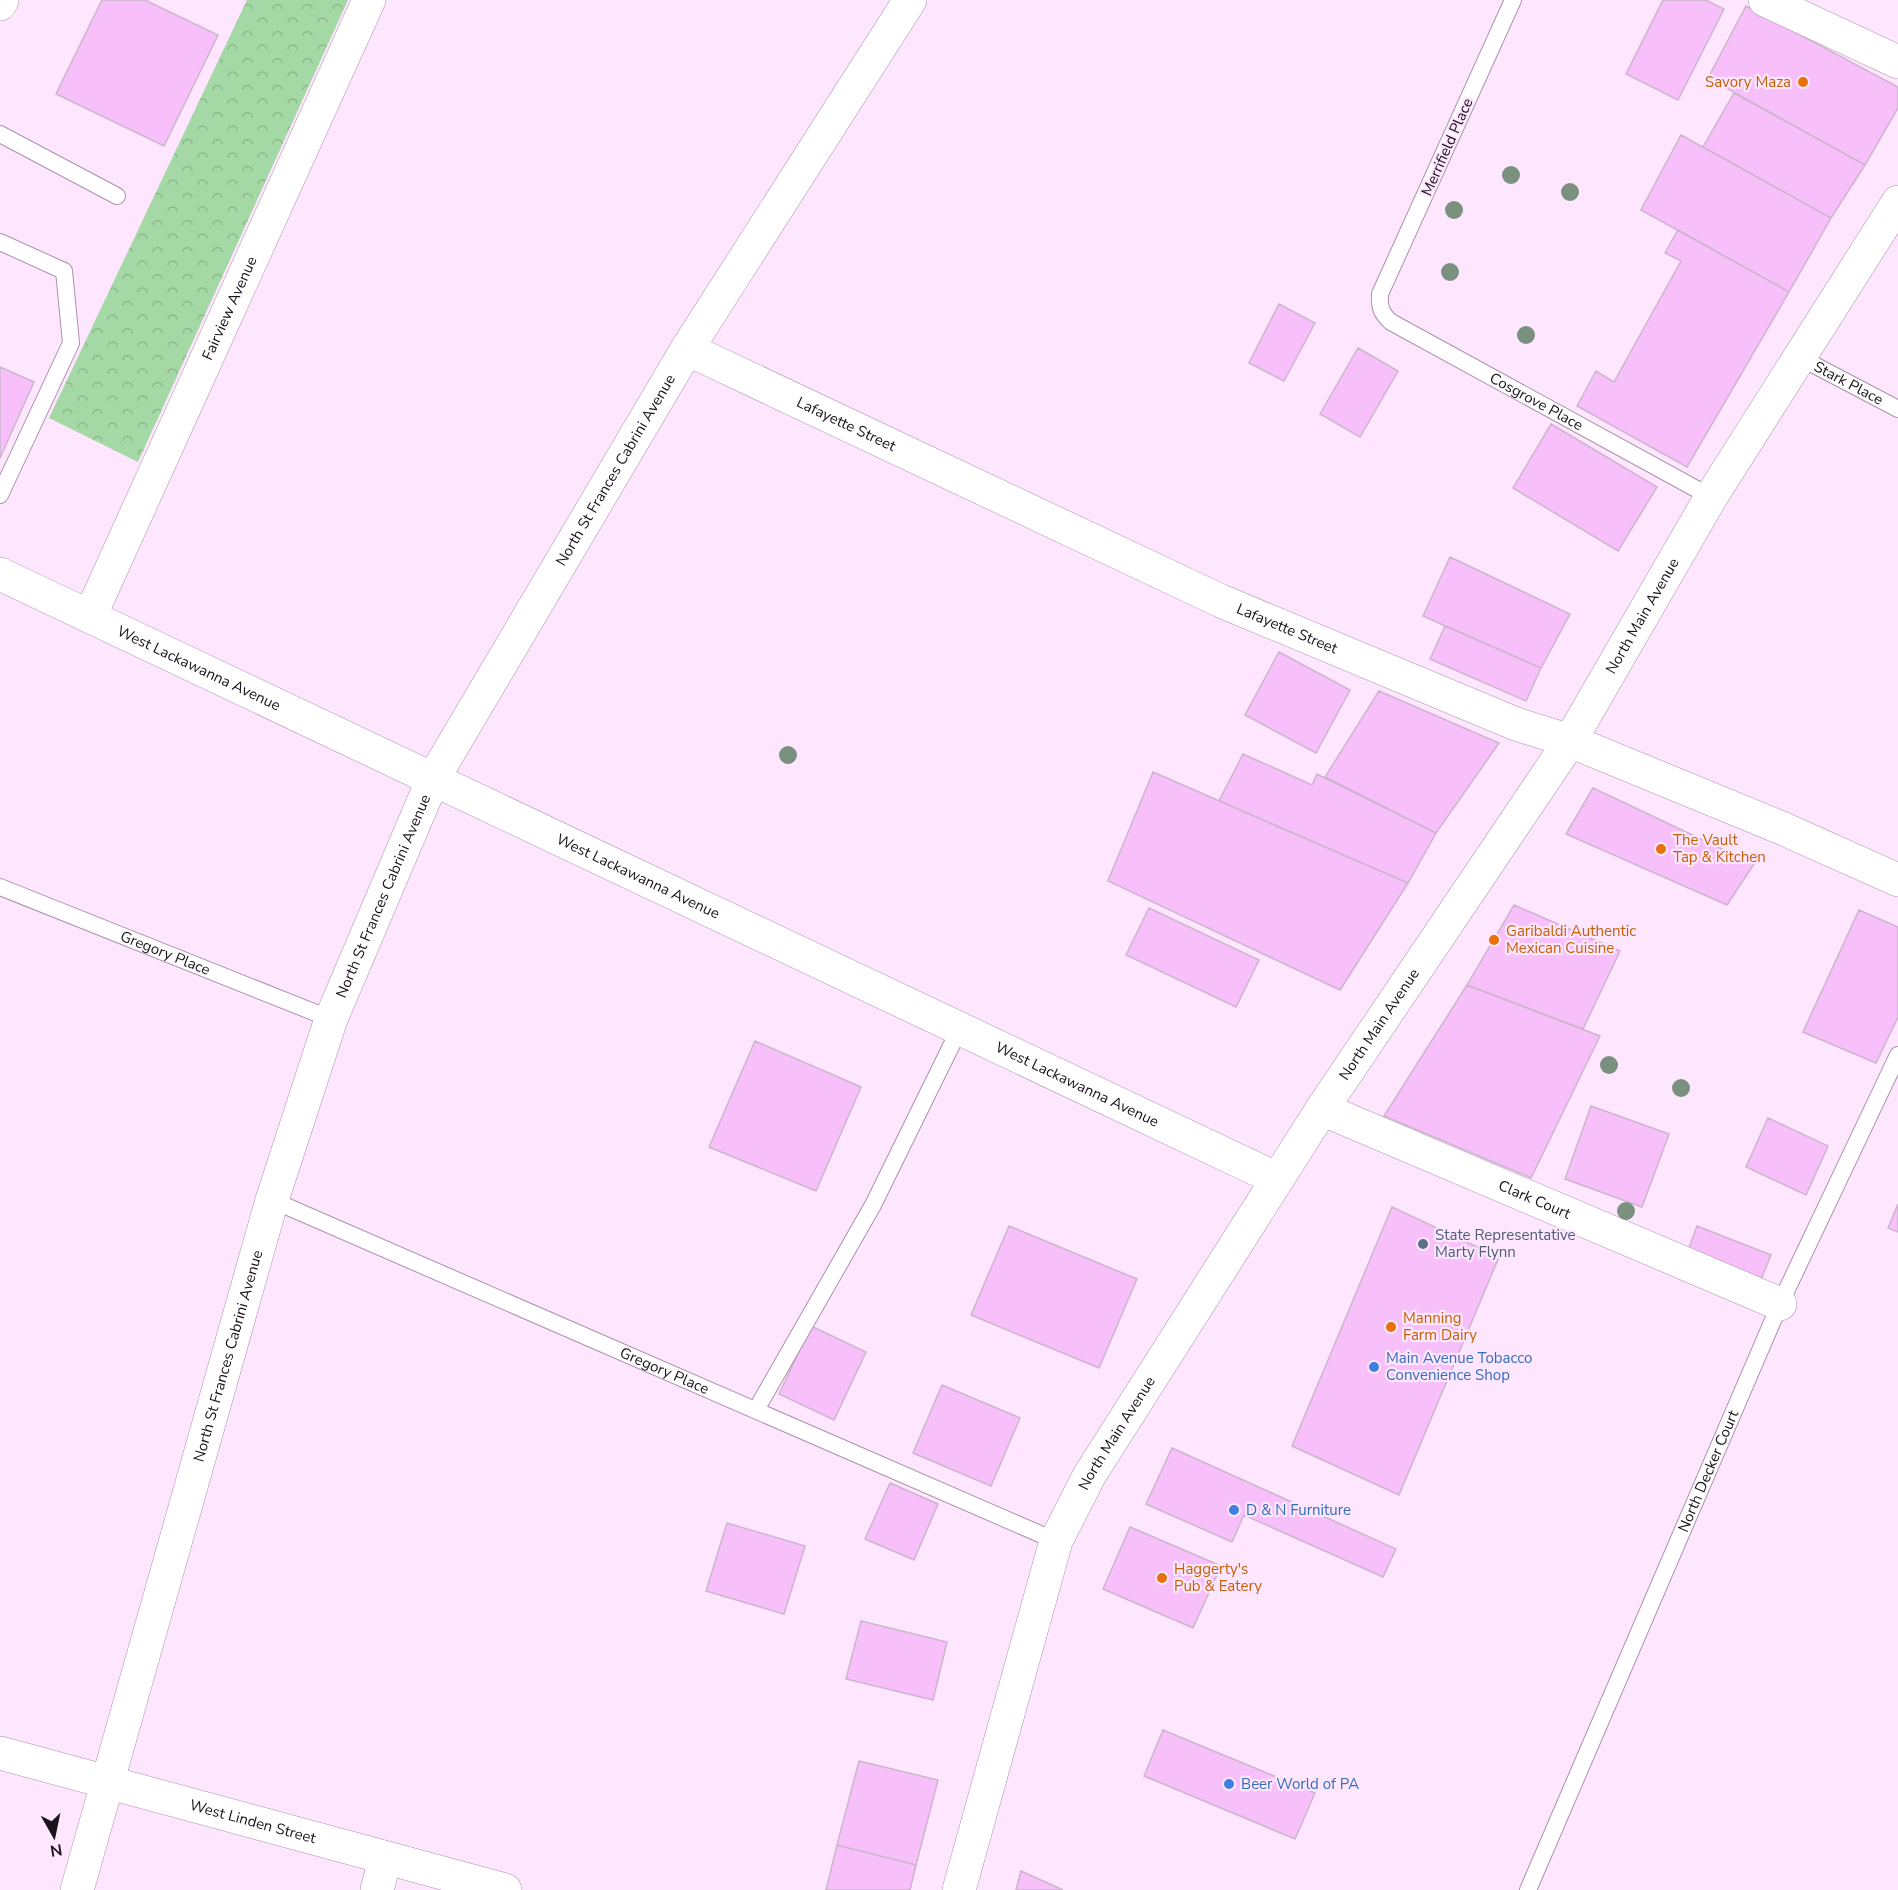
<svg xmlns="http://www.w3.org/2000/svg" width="1898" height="1890" font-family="'Nunito Sans',sans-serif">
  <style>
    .forest { fill: url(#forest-crowns) }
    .building { fill: #f7c0fa; stroke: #ccb5cd; stroke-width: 1.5 }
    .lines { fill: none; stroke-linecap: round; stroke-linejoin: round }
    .service-casing { stroke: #a993aa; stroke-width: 18 }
    .minor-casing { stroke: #a993aa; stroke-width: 34 }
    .tertiary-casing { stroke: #a993aa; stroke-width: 34 }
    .secondary-casing { stroke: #a993aa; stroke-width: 34 }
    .primary-casing { stroke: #a993aa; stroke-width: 34 }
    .service { stroke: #fff; stroke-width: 16 }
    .minor { stroke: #fff; stroke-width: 33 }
    .tertiary { stroke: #fff; stroke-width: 33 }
    .secondary { stroke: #fff; stroke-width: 33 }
    .primary { stroke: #fff; stroke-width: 33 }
    .tree { fill: #7b9180 }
    .food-dot { fill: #e8710a; stroke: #fee6ff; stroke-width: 2 }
    .service-dot { fill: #5c6f8a; stroke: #fee6ff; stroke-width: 2 }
    .shop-dot { fill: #3f7fe0; stroke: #fee6ff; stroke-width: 2 }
    .labels { text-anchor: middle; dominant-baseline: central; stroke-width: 4.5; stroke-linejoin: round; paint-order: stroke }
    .food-label { font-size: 15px; fill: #c56008; stroke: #fee6ff; text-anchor: start }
    .street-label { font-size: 15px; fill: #1b131c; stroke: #fee6ff }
    .service-label { font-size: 15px; fill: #4e5e75; stroke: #fee6ff; text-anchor: start }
    .shop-label { font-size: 15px; fill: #366cbe; stroke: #fee6ff; text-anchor: start }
  </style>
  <defs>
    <pattern id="forest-crowns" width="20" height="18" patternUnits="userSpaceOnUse" patternTransform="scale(1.5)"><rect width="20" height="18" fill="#a4d8a4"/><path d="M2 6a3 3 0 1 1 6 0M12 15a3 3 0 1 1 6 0" fill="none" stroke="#8db88d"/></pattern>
  </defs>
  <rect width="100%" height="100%" fill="#fee6ff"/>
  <path class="forest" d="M247 0H348L138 462 49 418Z"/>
  <path class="building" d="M102 0H145L218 35 164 146 56 94Z
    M1663 0H1706L1724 9 1678 100 1626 74Z
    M1746 6 1898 87V108L1865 165 1708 78Z
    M1734 93 1865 165 1831 218 1703 147Z
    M1681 135 1831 218 1789 292 1641 210Z
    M1678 230 1789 292 1687 467 1577 406 1596 371 1614 382 1681 261 1665 253Z
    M1279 304 1315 323 1284 381 1249 363Z
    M1358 348 1398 371 1360 437 1320 414Z
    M0 367 34 382 0 458Z
    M1551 424 1657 487 1618 551 1513 488Z
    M1450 557 1570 614 1541 668 1423 616Z
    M1445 626 1541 668 1526 701 1430 659Z
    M1279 652 1350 690 1316 753 1245 715Z
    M1379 691 1499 743 1436 833 1325 777Z
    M1243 754 1312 785 1317 774 1436 833 1408 883 1219 801Z
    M1153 772 1408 883 1340 990 1108 881Z
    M1593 788 1754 864 1727 905 1566 834Z
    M1514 905 1620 951 1583 1029 1467 985Z
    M1149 908 1259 960 1236 1007 1126 955Z
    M1859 910 1898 927V1017L1876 1063 1803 1032Z
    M1467 985 1600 1036 1531 1178 1384 1116Z
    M755 1041 861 1087 816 1191 709 1147Z
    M1591 1106 1669 1134 1642 1207 1565 1179Z
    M1768 1118 1828 1146 1806 1195 1746 1167Z
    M1898 1204V1232L1888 1228Z
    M1392 1207 1499 1257 1399 1495 1292 1446Z
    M1009 1226 1137 1279 1099 1368 971 1315Z
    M1697 1226 1771 1255 1758 1287 1685 1259Z
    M811 1326 866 1352 834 1420 779 1394Z
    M942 1385 1020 1418 991 1486 913 1453Z
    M1172 1448 1396 1549 1383 1577 1244 1515 1232 1542 1146 1504Z
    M890 1483 938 1504 914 1560 865 1539Z
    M727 1523 805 1546 784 1614 706 1591Z
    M1130 1527 1221 1566 1193 1628 1103 1589Z
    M861 1621 947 1642 933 1700 846 1679Z
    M1163 1730 1315 1793 1295 1839 1144 1776Z
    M859 1761 938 1780 916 1865 837 1845Z
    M837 1845 916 1865 910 1890H826Z
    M1021 1871 1063 1890H1016Z"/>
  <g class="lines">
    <g class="service-casing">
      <g id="service">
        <path id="s1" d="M1513 0 1380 294C1379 307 1381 313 1391 322L1711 497"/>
        <path d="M0 134 117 196"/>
        <path d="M0 242 64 271 71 343 0 495"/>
        <path id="s2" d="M1799 357 1898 409"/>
        <path id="s3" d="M0 887 331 1019"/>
        <path id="s4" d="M272 1200 1056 1541"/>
        <path d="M756 1410 873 1205 959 1030"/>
        <path id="s5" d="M1528 1890 1780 1304 1898 1055"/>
      </g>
    </g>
    <g class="minor-casing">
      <g id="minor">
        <path d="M1765 0 1898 62"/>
        <path d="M0 4 2 0"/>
        <path id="s6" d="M687 349 1221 601 1516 724 1570 741 1784 829 1898 880"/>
        <path id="s7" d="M90 616 369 0"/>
        <path id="s8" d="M1322 1109 1780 1304"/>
        <path id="s9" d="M77 1890 272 1200 331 1019 433 779 687 349 910 0"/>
        <path d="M377 1890 385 1859"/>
      </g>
    </g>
    <g class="tertiary-casing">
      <g id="tertiary">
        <path id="s10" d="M0 1753 505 1890"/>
      </g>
    </g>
    <g class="secondary-casing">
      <g id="secondary">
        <path id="s11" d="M0 574 1277 1179"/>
      </g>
    </g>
    <g class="primary-casing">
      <g id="primary">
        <path id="s12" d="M959 1890 1056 1541 1089 1476 1322 1109 1570 741 1711 497 1898 202"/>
      </g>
    </g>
    <use href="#service" class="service"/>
    <use href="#minor" class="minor"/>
    <use href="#tertiary" class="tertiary"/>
    <use href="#secondary" class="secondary"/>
    <use href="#primary" class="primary"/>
  </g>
  <g class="tree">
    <circle cx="1511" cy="175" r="9"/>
    <circle cx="1570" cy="192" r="9"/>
    <circle cx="1454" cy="210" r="9"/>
    <circle cx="1450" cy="272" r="9"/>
    <circle cx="1526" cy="335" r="9"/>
    <circle cx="788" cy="755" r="9"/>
    <circle cx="1609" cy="1065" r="9"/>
    <circle cx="1681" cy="1088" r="9"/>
    <circle cx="1626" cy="1211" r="9"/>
  </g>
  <g class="food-dot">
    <circle cx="1803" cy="82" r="6"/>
    <circle cx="1661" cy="849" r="6"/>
    <circle cx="1494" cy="940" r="6"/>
    <circle cx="1391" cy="1327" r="6"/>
    <circle cx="1162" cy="1578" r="6"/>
  </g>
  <circle class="service-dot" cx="1423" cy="1244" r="6"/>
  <g class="shop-dot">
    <circle cx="1374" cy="1367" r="6"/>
    <circle cx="1234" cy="1510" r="6"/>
    <circle cx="1229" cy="1784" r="6"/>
  </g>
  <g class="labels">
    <g class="food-label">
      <text x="1791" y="82" text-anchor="end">Savory Maza</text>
      <text x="1673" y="840">The Vault<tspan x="1673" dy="17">Tap &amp; Kitchen</tspan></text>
      <text x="1506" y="931">Garibaldi Authentic<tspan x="1506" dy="17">Mexican Cuisine</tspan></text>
      <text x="1403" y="1318">Manning<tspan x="1403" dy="17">Farm Dairy</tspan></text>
      <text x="1174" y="1569">Haggerty's<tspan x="1174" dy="17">Pub &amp; Eatery</tspan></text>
    </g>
    <g class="street-label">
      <text transform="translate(1447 147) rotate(-66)">Merrifield Place</text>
      <text stroke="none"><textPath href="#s7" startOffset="338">Fairview Avenue</textPath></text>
      <text stroke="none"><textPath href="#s2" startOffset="56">Stark Place</textPath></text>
      <text stroke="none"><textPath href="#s1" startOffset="520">Cosgrove Place</textPath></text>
      <text stroke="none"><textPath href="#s6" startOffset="176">Lafayette Street</textPath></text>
      <text stroke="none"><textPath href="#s9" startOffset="1527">North St Frances Cabrini Avenue</textPath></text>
      <text stroke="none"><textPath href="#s12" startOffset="1458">North Main Avenue</textPath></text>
      <text stroke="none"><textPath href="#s6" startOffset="662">Lafayette Street</textPath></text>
      <text stroke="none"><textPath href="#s11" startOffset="220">West Lackawanna Avenue</textPath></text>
      <text stroke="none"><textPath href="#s11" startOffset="706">West Lackawanna Avenue</textPath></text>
      <text stroke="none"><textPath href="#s9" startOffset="1041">North St Frances Cabrini Avenue</textPath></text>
      <text stroke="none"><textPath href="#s3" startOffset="178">Gregory Place</textPath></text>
      <text stroke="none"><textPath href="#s12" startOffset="972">North Main Avenue</textPath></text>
      <text stroke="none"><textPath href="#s11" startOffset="1192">West Lackawanna Avenue</textPath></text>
      <text stroke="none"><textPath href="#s8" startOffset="231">Clark Court</textPath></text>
      <text stroke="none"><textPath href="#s9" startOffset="555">North St Frances Cabrini Avenue</textPath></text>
      <text stroke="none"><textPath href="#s4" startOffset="428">Gregory Place</textPath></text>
      <text stroke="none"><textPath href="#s12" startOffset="486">North Main Avenue</textPath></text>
      <text stroke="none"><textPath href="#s5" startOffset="456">North Decker Court</textPath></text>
      <text stroke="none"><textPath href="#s10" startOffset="262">West Linden Street</textPath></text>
    </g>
    <g class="service-label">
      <text x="1435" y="1235">State Representative<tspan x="1435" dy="17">Marty Flynn</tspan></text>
    </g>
    <g class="shop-label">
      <text x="1386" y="1358">Main Avenue Tobacco<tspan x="1386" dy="17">Convenience Shop</tspan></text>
      <text x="1246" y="1510">D &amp; N Furniture</text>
      <text x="1241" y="1784">Beer World of PA</text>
    </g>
  </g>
  <g transform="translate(54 1836) rotate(171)" stroke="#fee6ff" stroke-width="4.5" paint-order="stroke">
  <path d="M0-4.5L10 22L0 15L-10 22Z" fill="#1b131c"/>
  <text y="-9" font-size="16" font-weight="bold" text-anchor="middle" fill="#1b131c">N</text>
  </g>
</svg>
